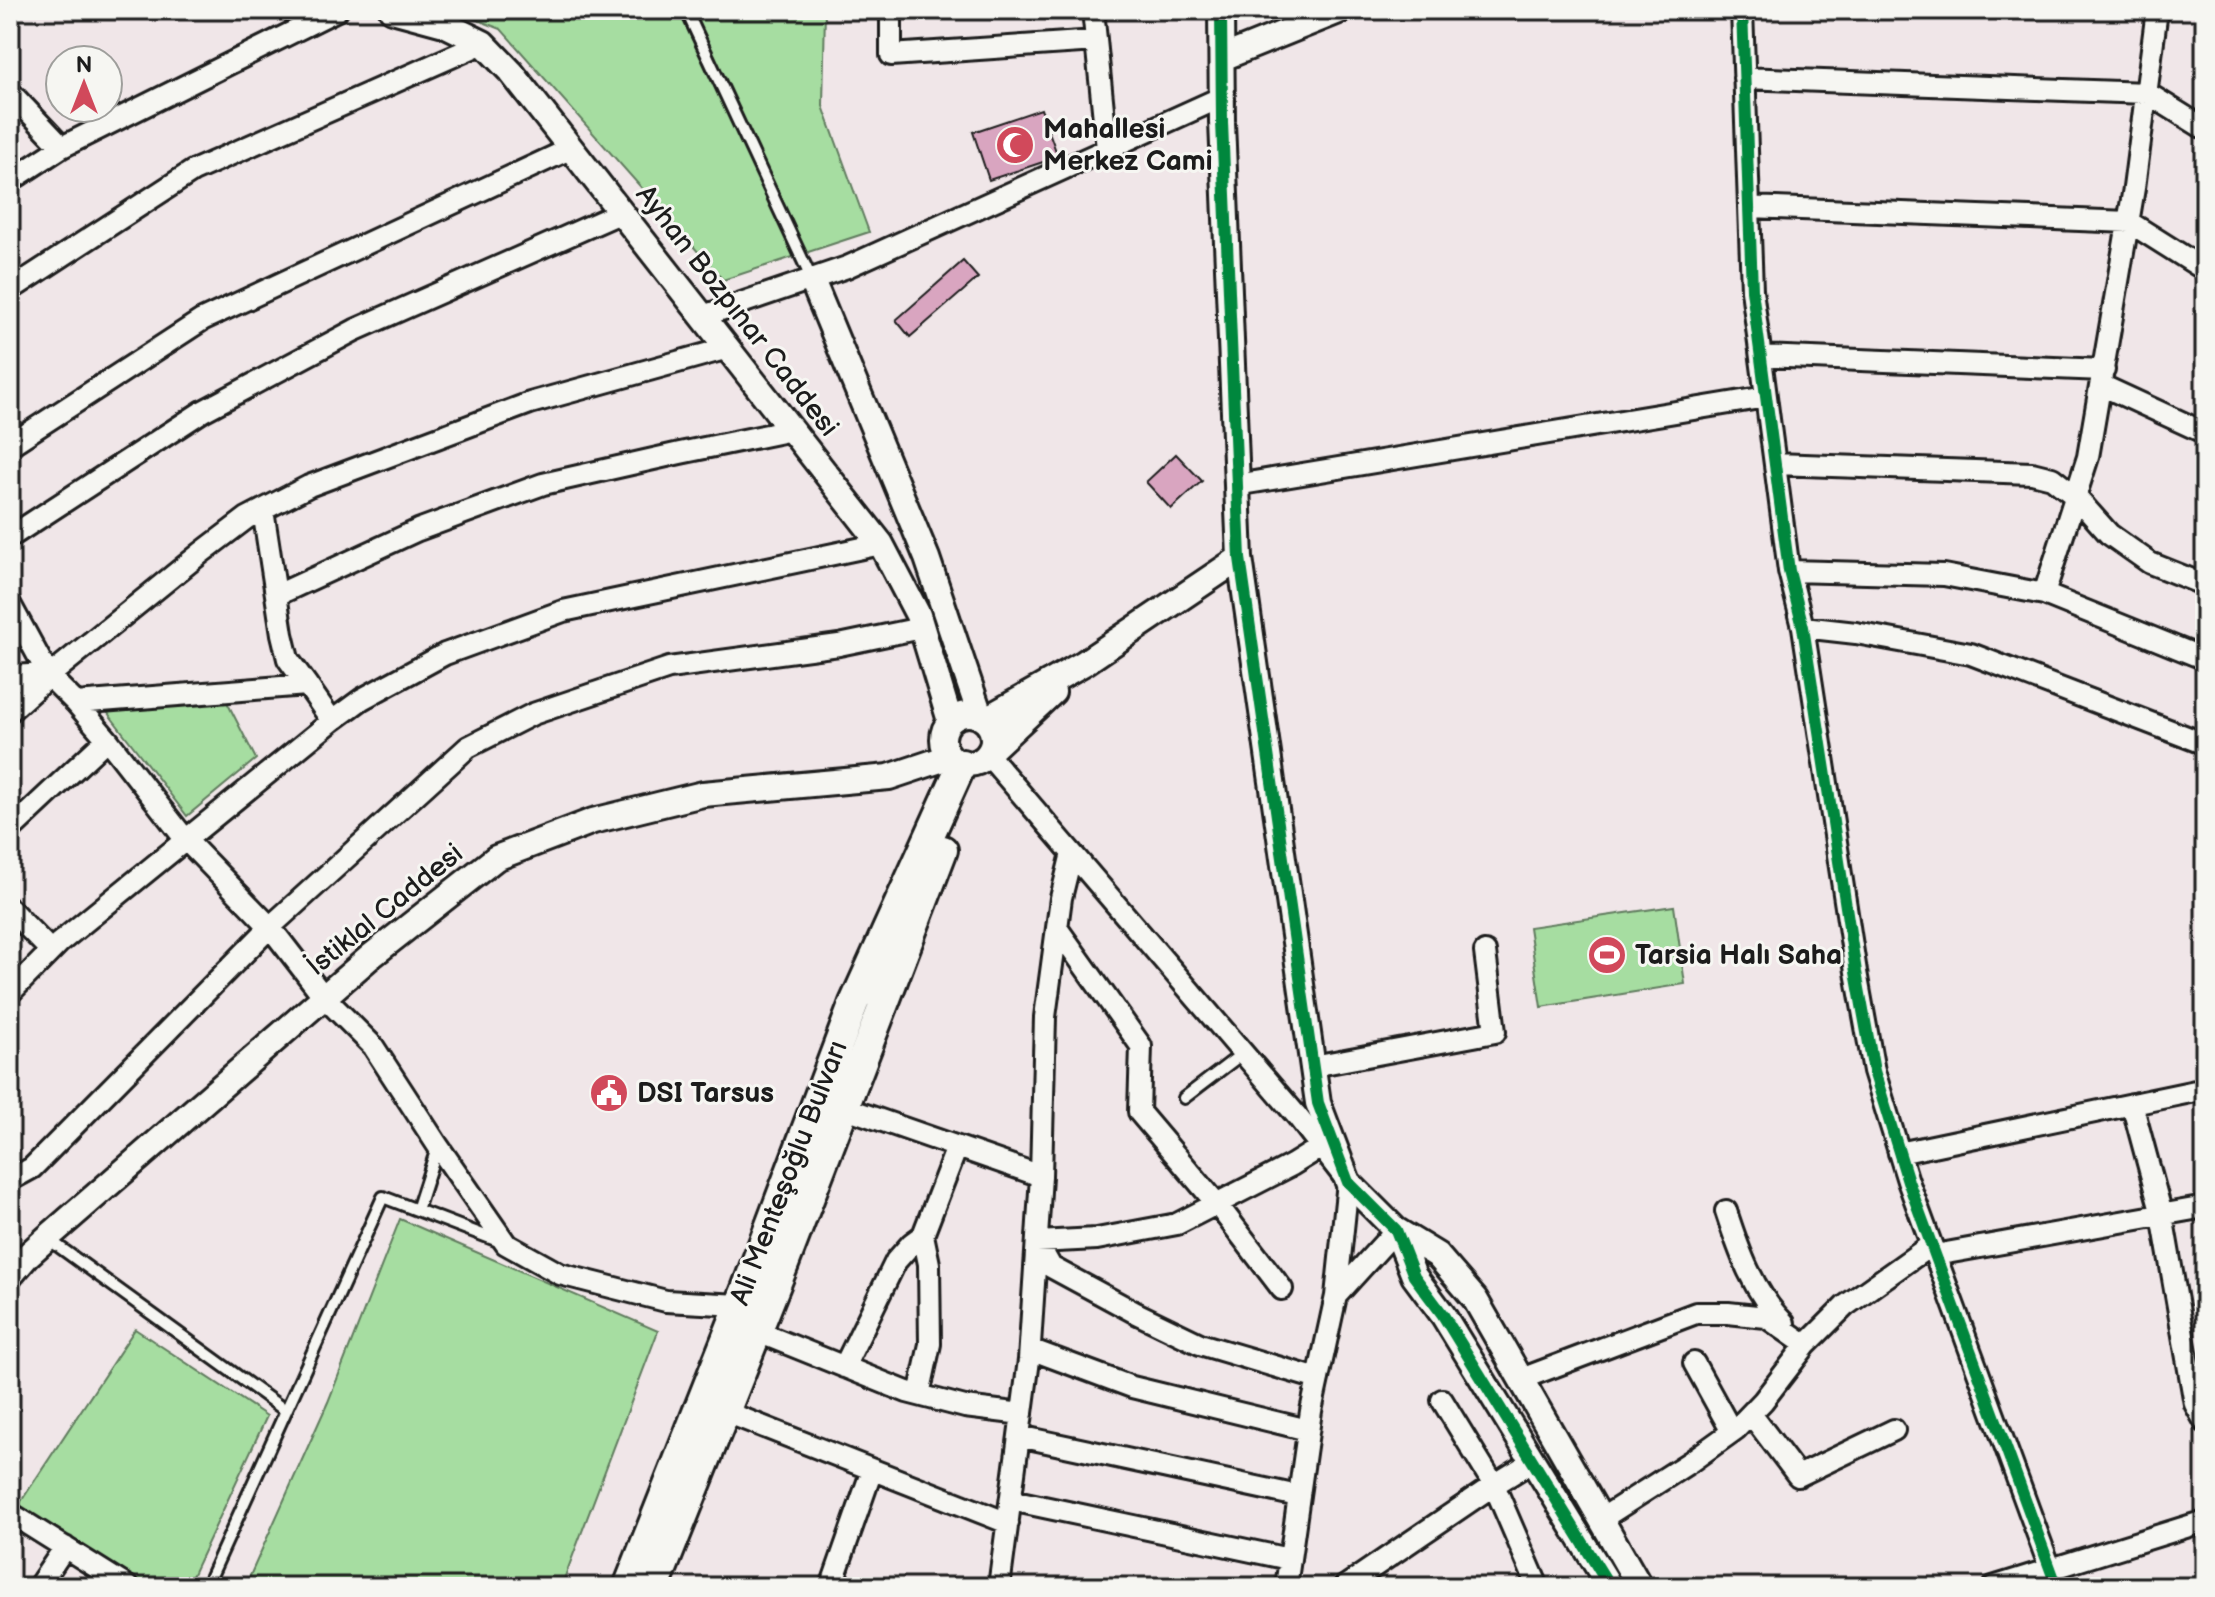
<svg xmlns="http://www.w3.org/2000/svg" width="2215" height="1597" font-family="'Balsamiq Sans',sans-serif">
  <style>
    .green { fill: #a6dda1; stroke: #617c5e; stroke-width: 2 }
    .building { fill: #d9a5c0; stroke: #1c1c1c; stroke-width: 2 }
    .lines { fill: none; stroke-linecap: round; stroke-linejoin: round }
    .service-casing { stroke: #1c1c1c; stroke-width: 16 }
    .minor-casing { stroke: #1c1c1c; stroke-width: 26 }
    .tertiary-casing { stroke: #1c1c1c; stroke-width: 30 }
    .secondary-casing { stroke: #1c1c1c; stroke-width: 34 }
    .service { stroke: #f6f6f2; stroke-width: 10 }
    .minor { stroke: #f6f6f2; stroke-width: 20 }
    .tertiary { stroke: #f6f6f2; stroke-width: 24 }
    .secondary { stroke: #f6f6f2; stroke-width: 28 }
    .cycleway-casing { stroke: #f6f6f2; stroke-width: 17 }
    .cycleway { stroke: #00873e; stroke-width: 12 }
    .labels { text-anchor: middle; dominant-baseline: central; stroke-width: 6; stroke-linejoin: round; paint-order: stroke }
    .poi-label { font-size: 28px; font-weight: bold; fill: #1c1c1c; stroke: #f6f6f2; text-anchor: start }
    .street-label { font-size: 28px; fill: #1c1c1c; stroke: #f6f6f2 }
  </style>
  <rect width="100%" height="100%" fill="#f0e6e8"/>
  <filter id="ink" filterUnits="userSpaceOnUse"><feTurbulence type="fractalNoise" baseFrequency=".0125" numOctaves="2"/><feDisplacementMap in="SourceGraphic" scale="16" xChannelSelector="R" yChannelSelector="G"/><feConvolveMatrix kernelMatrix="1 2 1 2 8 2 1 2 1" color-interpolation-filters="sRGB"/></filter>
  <g filter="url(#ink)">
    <path class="green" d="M452 10H825L823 106 869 232 723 280 501 29Z
      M227 702 256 759 187 816 104 708Z
      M1674 906 1685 984 1541 1007 1529 927Z
      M400 1219 658 1331 561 1587H245L328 1402Z
      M135 1329 267 1416 187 1587H149L18 1506Z"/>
    <path class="building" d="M1041 109 1058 157 989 180 973 132Z
      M963 261 978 278 910 337 896 320Z
      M1176 454 1202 481 1171 509 1146 482Z"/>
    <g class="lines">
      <g class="service-casing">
        <path id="service" d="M686 10 812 280
          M1184 1098 1243 1053
          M417 1210 437 1148
          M47 1238 286 1411
          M206 1587 383 1197 501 1242"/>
      </g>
      <g class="minor-casing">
        <path id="minor" d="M891 10V55L1096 41
          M1093 10 1107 149
          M1742 10 1752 290 1789 571 1803 627 1856 972 1874 1071 1908 1181 2057 1587
          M1744 78 2147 93 2205 129
          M10 92 62 147
          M10 181 62 147 337 10
          M1749 207 2129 222 2205 270
          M10 290 193 171 483 43
          M703 316 847 267 1222 97
          M1761 356 2104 370
          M2101 385 2205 433
          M10 445 202 320 572 148
          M1775 464 2032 473 2052 478 2075 496 2109 534 2150 563 2205 585
          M1236 485 1766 397
          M263 510 282 634 288 659 307 685
          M10 537 203 411 355 330 622 212
          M1789 571 1944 575 2044 594 2205 659
          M2044 594 2088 457 2134 188 2157 10
          M277 595 418 530 543 484 680 453 792 430
          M10 604 49 676 76 703 107 739 185 839 270 927 324 997 373 1046 438 1146 506 1244 560 1274 666 1301 739 1305 758 1332 907 1392 965 1407 1022 1414
          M1803 627 1856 633 1971 654 2205 744
          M76 703 307 685 332 721
          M10 711 49 676 201 553 247 518 309 486 530 403 728 348
          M988 755 1297 1116 1348 1182 1336 1296 1311 1411 1286 1587
          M10 830 107 739
          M10 909 51 951
          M1057 928 1141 1046 1139 1112 1217 1204 1282 1289
          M10 993 59 943 332 721 362 699 445 654 563 611 881 544
          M1313 1066 1495 1032 1485 952
          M2132 1104 2162 1215 2195 1404 2205 1422
          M843 1107 1041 1176
          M1899 1153 2205 1089
          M10 1180 32 1168 270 927 468 747 533 714 669 668 839 645 921 628
          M1726 1211C1739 1251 1753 1292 1784 1323
          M1935 1255 2205 1207
          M1336 1296 1396 1230
          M1030 1349 1132 1387 1308 1430
          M1694 1363 1732 1432
          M844 1367 896 1261 912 1243 923 1235 957 1147
          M1318 1379 1200 1344 1136 1313 1051 1267 1037 1242 1097 1239 1177 1224 1292 1165 1321 1147
          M1521 1379 1696 1313H1728L1766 1317 1806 1345
          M919 1395 930 1344 929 1264 923 1235
          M1442 1400 1494 1485 1538 1587
          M726 1412 1008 1523
          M1751 1414 1798 1476 1894 1430
          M1019 1436 1298 1496
          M1011 1500 1289 1559
          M10 1513 128 1587
          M1601 1519 1690 1462 1736 1429 1763 1401 1806 1345 1845 1306 1931 1245
          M38 1587 65 1547
          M831 1587 872 1470
          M999 1587 1029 1360 1041 1176 1045 1017 1061 898 1072 853
          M1344 1587 1494 1485 1533 1461
          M1993 1587 2205 1521"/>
      </g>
      <g class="tertiary-casing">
        <path id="tertiary" d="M392 10 444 24 483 43 511 72 881 544 918 615 950 721
          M1221 10 1222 122 1240 558 1318 1103 1348 1182 1396 1230 1414 1276 1443 1315 1610 1587
          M1222 58 1341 10
          M812 280 927 558 981 718
          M10 678 49 676
          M943 739a25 25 0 1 1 50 0a25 25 0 1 1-50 0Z
          M984 720 1084 663 1240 558
          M991 750 1053 692
          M1396 1230 1437 1255 1475 1299 1640 1587
          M10 1276 28 1255 47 1238 370 957 496 858 593 821 703 794 889 777 949 757"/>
      </g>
      <g class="secondary-casing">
        <path id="secondary" d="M628 1587 746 1289 854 1003 962 764
          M655 1587 783 1267 943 850"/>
      </g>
      <use href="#service" class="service"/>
      <use href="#minor" class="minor"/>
      <use href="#tertiary" class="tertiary"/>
      <use href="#secondary" class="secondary"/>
      <g class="cycleway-casing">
        <path id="cycleway" d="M1221 10 1222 122 1240 558 1318 1103 1348 1182 1396 1230 1414 1276 1443 1315 1610 1587
          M1742 10 1752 290 1789 571 1803 627 1856 972 1874 1071 1908 1181 2057 1587"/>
      </g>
      <use href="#cycleway" class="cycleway"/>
    </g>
  </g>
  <defs>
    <g id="mosque-disc" transform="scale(2)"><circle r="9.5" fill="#d1495b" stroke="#f6f6f2"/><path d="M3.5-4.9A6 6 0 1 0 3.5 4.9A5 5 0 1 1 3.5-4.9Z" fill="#fff"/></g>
    <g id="stadium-disc" transform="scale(2)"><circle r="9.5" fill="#d1495b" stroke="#f6f6f2"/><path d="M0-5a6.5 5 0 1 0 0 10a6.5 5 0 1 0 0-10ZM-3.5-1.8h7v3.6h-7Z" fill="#fff"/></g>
    <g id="civic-disc" transform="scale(2)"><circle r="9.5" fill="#d1495b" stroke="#f6f6f2"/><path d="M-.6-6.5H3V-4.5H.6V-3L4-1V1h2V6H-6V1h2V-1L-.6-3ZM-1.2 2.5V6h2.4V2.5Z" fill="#fff"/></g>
  </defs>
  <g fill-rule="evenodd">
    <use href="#mosque-disc" x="1015" y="145"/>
    <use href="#stadium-disc" x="1607" y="955"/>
    <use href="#civic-disc" x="609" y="1093"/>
  </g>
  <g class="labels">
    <g class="poi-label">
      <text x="1043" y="129">Mahallesi<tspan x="1043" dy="32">Merkez Cami</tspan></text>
      <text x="1635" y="955">Tarsia Halı Saha</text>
      <text x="637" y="1093">DSI Tarsus</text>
    </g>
    <g class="street-label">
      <text transform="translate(737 311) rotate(52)">Ayhan Bozpınar Caddesi</text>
      <text transform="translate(385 910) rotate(-39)">İstiklal Caddesi</text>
      <text transform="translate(789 1173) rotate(-69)">Ali Menteşoğlu Bulvarı</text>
    </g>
  </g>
  <rect width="2215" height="1597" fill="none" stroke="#f6f6f2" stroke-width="40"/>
  <rect x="20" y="20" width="2175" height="1557" fill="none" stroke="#1c1c1c" stroke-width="3" filter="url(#ink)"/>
  <g transform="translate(84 84)"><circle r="38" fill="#f6f6f2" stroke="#9f9f9c" stroke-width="2"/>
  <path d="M0-6L14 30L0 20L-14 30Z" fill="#d1495b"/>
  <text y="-12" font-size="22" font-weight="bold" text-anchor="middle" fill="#1c1c1c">N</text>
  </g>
</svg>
